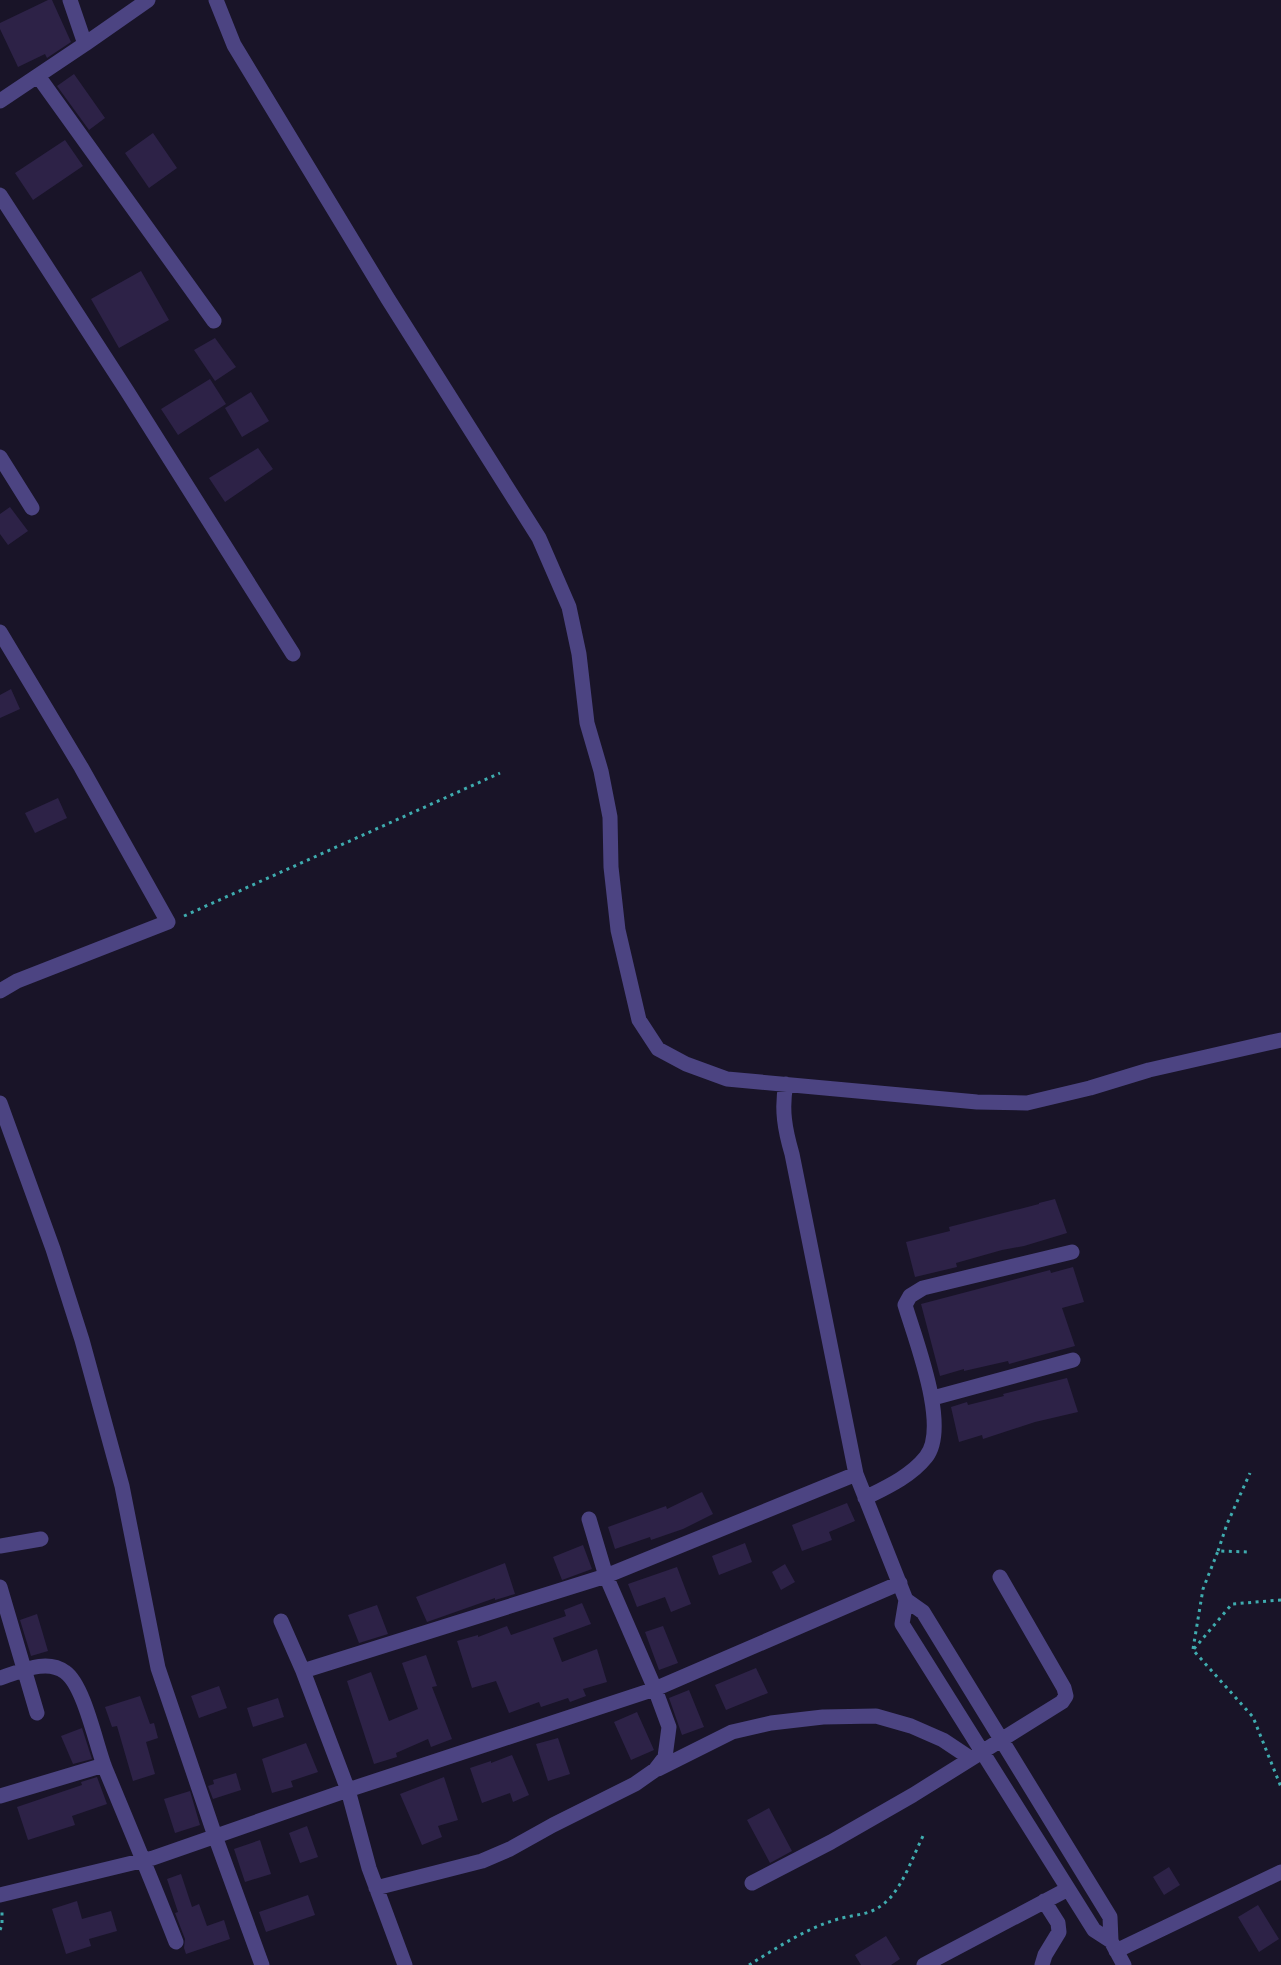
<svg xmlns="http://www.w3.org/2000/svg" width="1281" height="1965" font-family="'Exo 2',sans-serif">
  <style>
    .building { fill: #2d2247 }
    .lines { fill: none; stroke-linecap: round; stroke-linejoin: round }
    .path { stroke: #3facaf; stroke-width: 3; stroke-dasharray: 3 4.5; stroke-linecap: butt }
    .minor { stroke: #4c4482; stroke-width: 15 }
  </style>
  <rect width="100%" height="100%" fill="#191428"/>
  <path class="building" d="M48 0H52L71 42 47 58 45 54 18 67 0 29V23Z
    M74 74 105 118 89 130 57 86Z
    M153 133 177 168 149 188 125 153Z
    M65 140 83 166 33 200 15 173Z
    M141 271 169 320 119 348 91 299Z
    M215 338 236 367 215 381 194 350Z
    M210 379 226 404 178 435 161 409Z
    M251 392 269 421 242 437 225 408Z
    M258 448 273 469 225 502 209 478Z
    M10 507 28 531 8 545 0 534V514Z
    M11 689 20 709 0 718V695Z
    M58 798 67 818 35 833 25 813Z
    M1055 1199 1067 1233 1024 1246 1002 1250 956 1263 957 1267 915 1277 906 1242 950 1231 949 1227 1039 1204V1203Z
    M1073 1267 1084 1302 1062 1308 1075 1346 1009 1364 1008 1361 964 1371V1369L940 1376 921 1304 1050 1270 1051 1273Z
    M1067 1378 1078 1412 1035 1422 983 1439 982 1435 959 1442 951 1407 967 1402 968 1405 1004 1396 1003 1394Z
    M702 1492 713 1514 683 1529 651 1540 650 1537 615 1549 608 1527 666 1506 667 1509Z
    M847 1503 855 1521 829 1532 832 1540 802 1551 792 1525Z
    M745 1543 752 1562 719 1575 712 1556Z
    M583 1545 592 1569 562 1580 553 1557Z
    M505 1563 515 1594 495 1600V1598L427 1622 416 1597Z
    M785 1564 795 1582 781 1590 772 1572Z
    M677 1567 691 1604 671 1612 665 1597 637 1607 628 1584Z
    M582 1603 591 1624 553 1638 562 1662 597 1649 607 1682 583 1689 586 1696 570 1702 568 1698 541 1707 539 1702 509 1713 496 1681 472 1688 457 1641 478 1635V1637L507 1626 511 1635 566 1616 564 1610Z
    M377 1605 388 1634 359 1643 348 1615Z
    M37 1614 48 1651 31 1656 20 1620Z
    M663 1626 678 1663 659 1670 645 1632Z
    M426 1655 437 1686 432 1687 452 1739 431 1747 428 1739 396 1753 397 1757 374 1764 347 1681 371 1672 389 1721 418 1709 402 1663Z
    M756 1668 768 1693 726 1710 715 1685Z
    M219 1686 227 1708 199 1718 191 1696Z
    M689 1690 704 1727 682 1735 669 1698Z
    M140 1696 150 1724 154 1723 158 1738 146 1742 155 1774 133 1781 117 1726 112 1727 105 1707Z
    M278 1698 284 1717 253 1727 247 1708Z
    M637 1712 654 1750 631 1760 614 1722Z
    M82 1728 92 1759 73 1764 61 1736Z
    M558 1738 570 1774 548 1781 536 1744Z
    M306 1743 318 1772 291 1781 293 1787 272 1793 262 1759Z
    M512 1755 529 1795 513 1802 510 1793 482 1803 470 1768 491 1761V1763Z
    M236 1773 241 1790 213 1799 208 1786 214 1784 213 1780Z
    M97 1777 107 1804 72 1816 75 1825 28 1840 17 1807 82 1785 81 1782Z
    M444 1777 458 1820 438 1826 442 1837 422 1845 400 1794Z
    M190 1791 200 1825 175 1833 164 1799Z
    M769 1808 792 1851 770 1863 747 1820Z
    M307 1826 318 1857 300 1863 289 1833Z
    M260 1840 271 1874 245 1882 234 1849Z
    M1169 1867 1180 1885 1164 1895 1153 1877Z
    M181 1874 192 1907 199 1904 207 1926 224 1920 230 1939 186 1954 184 1948 185 1939 175 1913 178 1912 167 1879Z
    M308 1895 315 1915 266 1932 259 1912Z
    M77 1901 82 1919 111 1911 117 1931 89 1939 91 1946 66 1954 52 1909Z
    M1258 1905 1279 1939 1259 1952 1238 1917Z
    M886 1936 900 1959 891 1965H861L855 1955Z"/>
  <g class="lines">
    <path class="path" d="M184 916 500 773
      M1218 1551 1227 1524 1250 1473
      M1281 1600 1232 1604 1193 1650 1253 1717 1281 1787
      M1193 1649 1203 1589 1218 1551 1249 1552
      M0 1930 2 1925V1909
      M749 1965C775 1949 805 1929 835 1920 857 1913 872 1917 890 1898 905 1881 913 1856 923 1836"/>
    <path class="minor" d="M216 0 234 45 388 299 539 538 569 607 579 654 587 723 601 771 610 817 611 867 618 930 639 1020 658 1049 686 1064 727 1079 977 1102 1027 1103 1090 1088 1149 1070 1281 1040
      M85 44 148 0
      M38 76 214 321
      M0 101 85 44 70 0
      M0 195 127 391 293 654
      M0 457 32 508
      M0 632 81 767 168 922 17 981 0 991
      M786 1084C781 1109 785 1130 792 1154L856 1474 906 1600 902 1624 1094 1930 1111 1941
      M0 1103 53 1249 82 1340 122 1486 158 1668 215 1836 262 1965
      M933 1398 1073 1360
      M865 1498C887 1487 911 1476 926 1457 950 1427 915 1339 905 1305L910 1296 923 1288 1072 1252
      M0 1546 41 1539
      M0 1587 37 1713
      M906 1600 923 1612 1110 1917 1111 1941 1124 1965
      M281 1621 303 1671 348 1790 369 1868 405 1965
      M303 1671 606 1576 856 1474
      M0 1678C20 1672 46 1658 65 1672 84 1685 96 1745 105 1768 129 1826 153 1883 176 1942
      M658 1769 732 1732 771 1723 823 1717 876 1716 911 1726 943 1740 970 1758
      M0 1796 104 1765
      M752 1883 831 1842 913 1795 1062 1702 1066 1696 1064 1688 1000 1577
      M376 1888 482 1861 510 1849 553 1825 635 1784 655 1770 665 1757 669 1727 655 1689 606 1576 589 1519
      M0 1895 153 1858 348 1790 655 1689 900 1583
      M1116 1951 1281 1872
      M924 1965 1068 1889
      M1042 1965 1045 1955 1059 1932 1058 1923 1044 1901"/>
  </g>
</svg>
